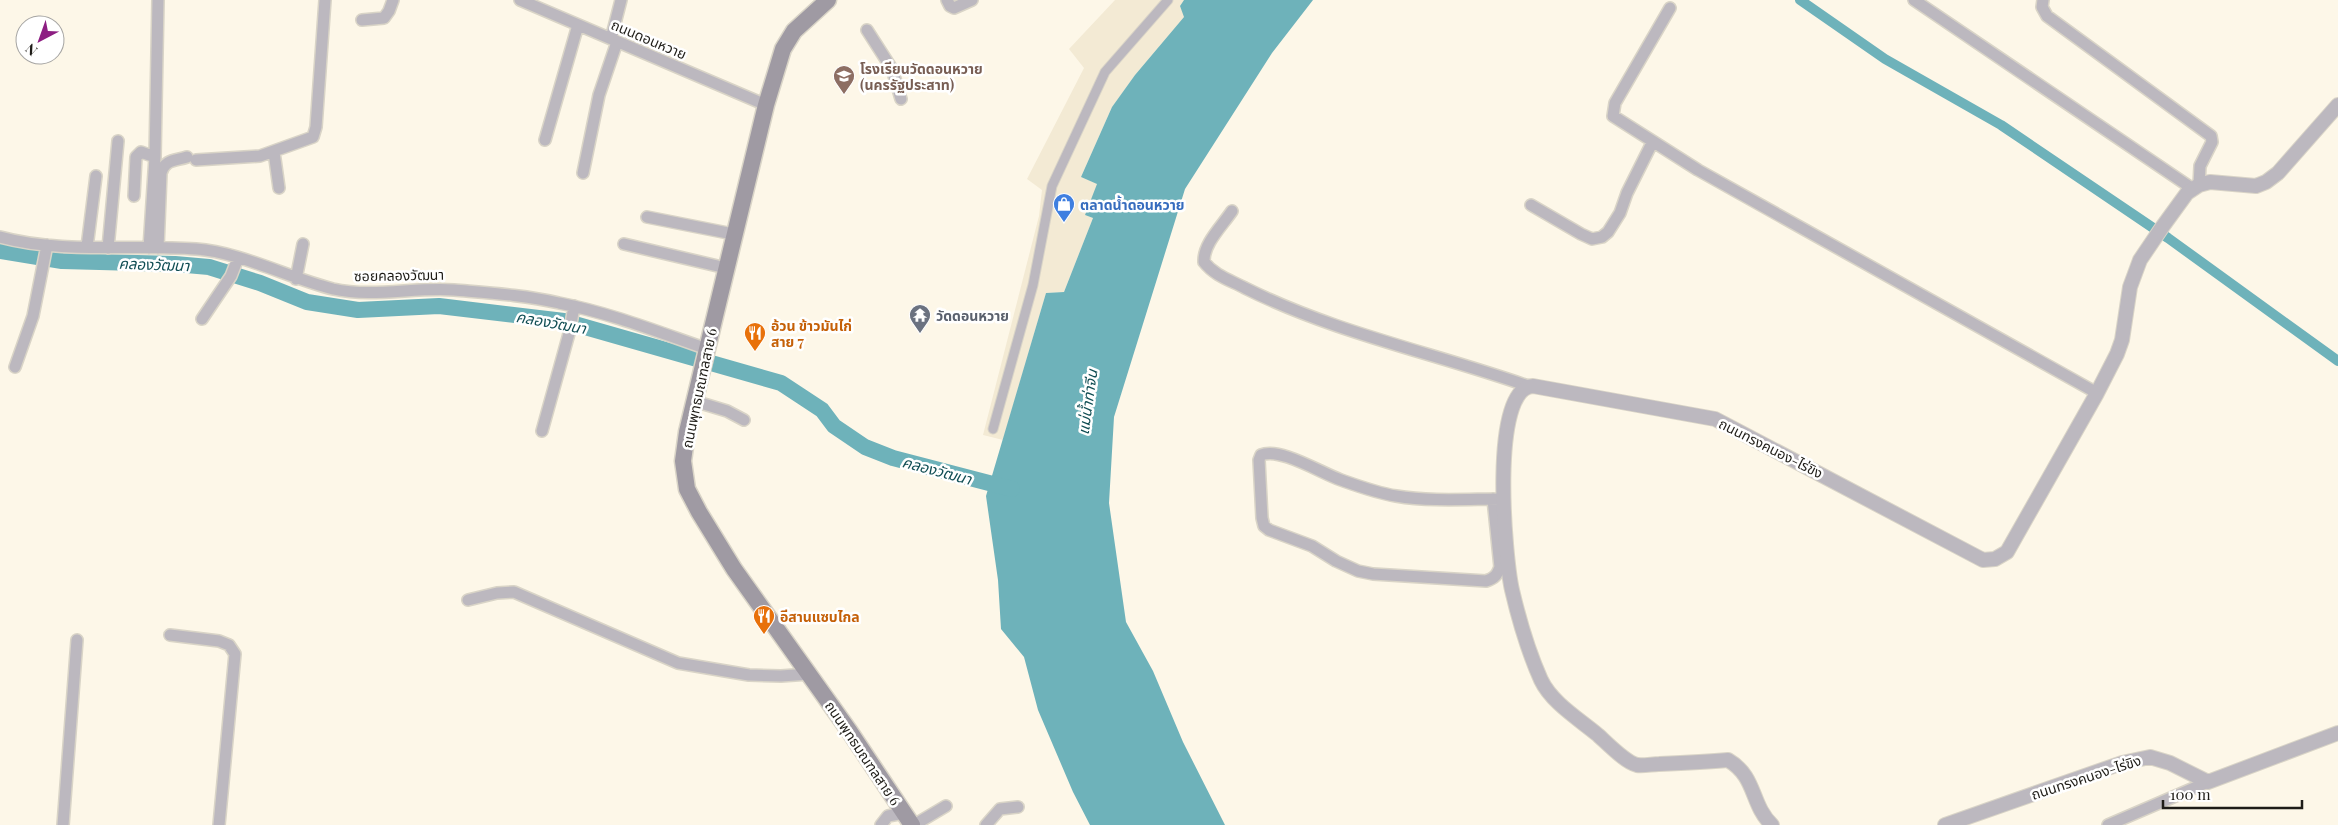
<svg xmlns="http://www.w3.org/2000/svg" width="2338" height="825" font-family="'Playfair Display','Noto Sans Thai',serif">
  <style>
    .built { fill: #f3ead4 }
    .water { fill: #6eb2ba }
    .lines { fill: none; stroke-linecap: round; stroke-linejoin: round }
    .canal { stroke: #6eb2ba; stroke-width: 10 }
    .river { stroke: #6eb2ba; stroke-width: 16 }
    .pedestrian-casing { stroke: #d9d4c7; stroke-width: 11 }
    .minor-casing { stroke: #d9d4c7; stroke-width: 14 }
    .tertiary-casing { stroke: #d9d4c7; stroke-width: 16 }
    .secondary-casing { stroke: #d9d4c7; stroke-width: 19 }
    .pedestrian { stroke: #bcb8bf; stroke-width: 9 }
    .minor { stroke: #bcb8bf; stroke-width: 11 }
    .tertiary { stroke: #bcb8bf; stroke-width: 14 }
    .secondary { stroke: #9f9aa3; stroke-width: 16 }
    .labels { text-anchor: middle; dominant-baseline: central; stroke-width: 5; stroke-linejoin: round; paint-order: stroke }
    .street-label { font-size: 14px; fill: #1e1c17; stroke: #fff }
    .education-label { font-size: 14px; font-weight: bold; fill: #785e54; stroke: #fff; text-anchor: start }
    .shop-label { font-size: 14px; font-weight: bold; fill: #366cbe; stroke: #fff; text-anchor: start }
    .worship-label { font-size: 14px; font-weight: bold; fill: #5b616d; stroke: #fff; text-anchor: start }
    .food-label { font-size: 14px; font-weight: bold; fill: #c56008; stroke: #fff; text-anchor: start }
    .water-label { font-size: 15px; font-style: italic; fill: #104d53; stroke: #fff }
  </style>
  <rect width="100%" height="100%" fill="#fdf7e8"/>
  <path class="built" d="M1115 0H1184L1180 6 1185 16 1135 75 1112 107 1081 177 1098 184 1085 215 1093 218 1064 292 1046 293 1003 440 983 435 1039 216 1042 190 1027 179 1084 68 1069 49Z"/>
  <path class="water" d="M1184 0H1313L1272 53 1185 189 1114 417 1109 503 1126 622 1153 671 1183 742 1225 825H1090L1073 792 1038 710 1024 657 1001 629 998 580 986 496 1046 293 1064 292 1093 218 1085 215 1097 184 1081 177 1112 107 1135 75 1184 17 1180 6Z"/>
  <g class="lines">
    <path class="canal" d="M1800 0 1885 59 2001 125 2168 238 2338 361"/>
    <path class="river" d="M0 251 62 261 175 264 209 267 260 283 307 302 358 310 439 306 564 321 781 383 822 410 834 426 865 447 893 458 1012 489"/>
    <g class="pedestrian-casing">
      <path id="pedestrian" d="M993 429 1033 285 1052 186 1105 72 1168 0"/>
    </g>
    <g class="minor-casing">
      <path id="minor" d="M520 0 766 105
        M947 0 950 6 954 8 972 0
        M1914 0 2193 189
        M2043 0 2042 7 2047 16 2211 136 2212 142 2200 166 2199 185
        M1670 8 1615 103 1613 116 1698 170 2097 393
        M362 20 384 18 389 11 393 0
        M867 30 892 69 901 99
        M611 39 621 0
        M545 140 578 25
        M274 152 279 188
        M196 160 260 156 313 137 316 127 325 0
        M583 173 599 95 617 42
        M134 196 136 157 141 152 155 157
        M1531 205 1581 234 1592 239 1602 237 1608 232 1620 213 1627 193 1652 143
        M1232 211C1222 226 1203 244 1204 262 1215 276 1230 280 1245 288 1335 333 1434 353 1528 386
        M647 217 733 234
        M0 237C62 254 132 244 196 249 240 252 289 278 333 289 373 298 414 287 454 290 489 293 524 295 559 303 610 313 658 332 707 349
        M624 244 726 268
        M87 247 96 176
        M108 248 118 141
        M149 248 155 157 158 0
        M158 248 161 173C165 159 175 161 187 157
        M296 279 303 244
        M202 319 231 276 238 258
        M15 367 33 316 47 245
        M694 401 727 411 744 420
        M542 431 570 330 574 306
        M1493 499 1500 567C1497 575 1495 578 1486 581L1373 574 1358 571 1336 561 1312 546 1269 530 1264 526 1262 518 1259 460 1261 455C1280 447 1321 473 1341 480 1358 486 1377 493 1396 496 1431 502 1469 499 1504 499
        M468 600 497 593 514 592 678 663 749 675 781 676 809 674
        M170 635 219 641 229 645 235 654 219 825
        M63 825 77 640
        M881 825 888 816 904 813
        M914 825 946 806
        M986 825 1000 809 1018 807
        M2108 825 2208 782"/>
    </g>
    <g class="tertiary-casing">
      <path id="tertiary" d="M1772 825C1750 804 1757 777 1728 760 1705 762 1682 763 1659 764 1653 764 1643 766 1637 765 1625 762 1607 743 1598 735 1579 719 1552 703 1541 680 1528 651 1519 620 1512 590 1505 559 1489 388 1533 386L1715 419 1983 560 1995 559 2007 552 2096 395 2117 354 2122 340 2130 287 2140 260 2163 226 2187 193 2199 185 2210 182 2256 186 2266 182 2278 173 2338 105
        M1945 825 2122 763 2150 757 2170 763 2208 782 2338 733"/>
    </g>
    <g class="secondary-casing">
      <path id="secondary" d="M828 0 794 31 783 49 766 105 687 432 683 461 687 489 699 512 734 569 850 732 912 825"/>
    </g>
    <use href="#pedestrian" class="pedestrian"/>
    <use href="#minor" class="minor"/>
    <use href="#tertiary" class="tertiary"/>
    <use href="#secondary" class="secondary"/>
  </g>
  <defs>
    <g id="school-pin" transform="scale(1.125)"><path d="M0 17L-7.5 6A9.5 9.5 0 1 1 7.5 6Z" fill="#8d6e63" stroke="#fff"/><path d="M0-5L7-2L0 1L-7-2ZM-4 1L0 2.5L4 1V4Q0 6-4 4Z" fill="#fff"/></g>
    <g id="shop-pin" transform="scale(1.125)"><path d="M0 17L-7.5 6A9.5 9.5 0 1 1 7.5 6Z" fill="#3f7fe0" stroke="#fff"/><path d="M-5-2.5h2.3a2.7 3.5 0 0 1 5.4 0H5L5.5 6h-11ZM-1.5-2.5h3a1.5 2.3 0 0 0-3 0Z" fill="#fff"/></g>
    <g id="temple-pin" transform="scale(1.125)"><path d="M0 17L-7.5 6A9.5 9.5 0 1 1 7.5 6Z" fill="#6b7280" stroke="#fff"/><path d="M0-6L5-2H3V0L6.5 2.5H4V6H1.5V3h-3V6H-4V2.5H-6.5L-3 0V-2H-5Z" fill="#fff"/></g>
    <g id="restaurant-pin" transform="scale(1.125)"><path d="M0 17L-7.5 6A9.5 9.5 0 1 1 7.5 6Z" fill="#e8710a" stroke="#fff"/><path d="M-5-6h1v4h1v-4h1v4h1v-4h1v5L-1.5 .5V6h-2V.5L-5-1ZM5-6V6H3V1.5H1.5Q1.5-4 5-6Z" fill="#fff"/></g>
  </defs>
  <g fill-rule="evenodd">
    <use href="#school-pin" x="844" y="76"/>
    <use href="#shop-pin" x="1064" y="204"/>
    <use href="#temple-pin" x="920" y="315"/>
    <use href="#restaurant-pin" x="755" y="333"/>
    <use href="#restaurant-pin" x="764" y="616"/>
  </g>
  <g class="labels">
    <g class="street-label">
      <text transform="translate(649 39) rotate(23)">ถนนดอนหวาย</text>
      <text transform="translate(399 275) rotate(-1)">ซอยคลองวัฒนา</text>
      <text transform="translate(699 388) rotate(-78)">ถนนพุทธมณฑลสาย 6</text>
      <text transform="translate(1771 448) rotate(27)">ถนนทรงคนอง-ไร่ขิง</text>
      <text transform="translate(863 753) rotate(56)">ถนนพุทธมณฑลสาย 6</text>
      <text transform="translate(2086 777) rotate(-18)">ถนนทรงคนอง-ไร่ขิง</text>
    </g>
    <g class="education-label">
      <text x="860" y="68">โรงเรียนวัดดอนหวาย<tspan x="860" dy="16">(นครรัฐประสาท)</tspan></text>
    </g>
    <g class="shop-label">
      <text x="1080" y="204">ตลาดน้ำดอนหวาย</text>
    </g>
    <g class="worship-label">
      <text x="936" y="315">วัดดอนหวาย</text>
    </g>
    <g class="food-label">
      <text x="771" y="325">อ้วน ข้าวมันไก่<tspan x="771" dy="16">สาย 7</tspan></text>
      <text x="780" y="616">อีสานแซบไกล</text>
    </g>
    <g class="water-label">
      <text transform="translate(154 264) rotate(2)">คลองวัฒนา</text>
      <text transform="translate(551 322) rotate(10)">คลองวัฒนา</text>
      <text transform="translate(1087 402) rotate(-82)">แม่น้ำท่าจีน</text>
      <text transform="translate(937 470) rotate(15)">คลองวัฒนา</text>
    </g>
  </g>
  <g transform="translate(40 40) rotate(221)"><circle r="24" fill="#ffffff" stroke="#a5a4a2"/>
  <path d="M0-4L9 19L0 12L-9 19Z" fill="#8d1e82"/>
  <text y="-8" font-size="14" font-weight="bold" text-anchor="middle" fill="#1e1c17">N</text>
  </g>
  <path d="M2163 800v8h139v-8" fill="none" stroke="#1e1c17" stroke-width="2.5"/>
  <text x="2170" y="800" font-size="15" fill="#1e1c17" stroke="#ffffff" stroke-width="4" paint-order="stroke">100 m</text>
</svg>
